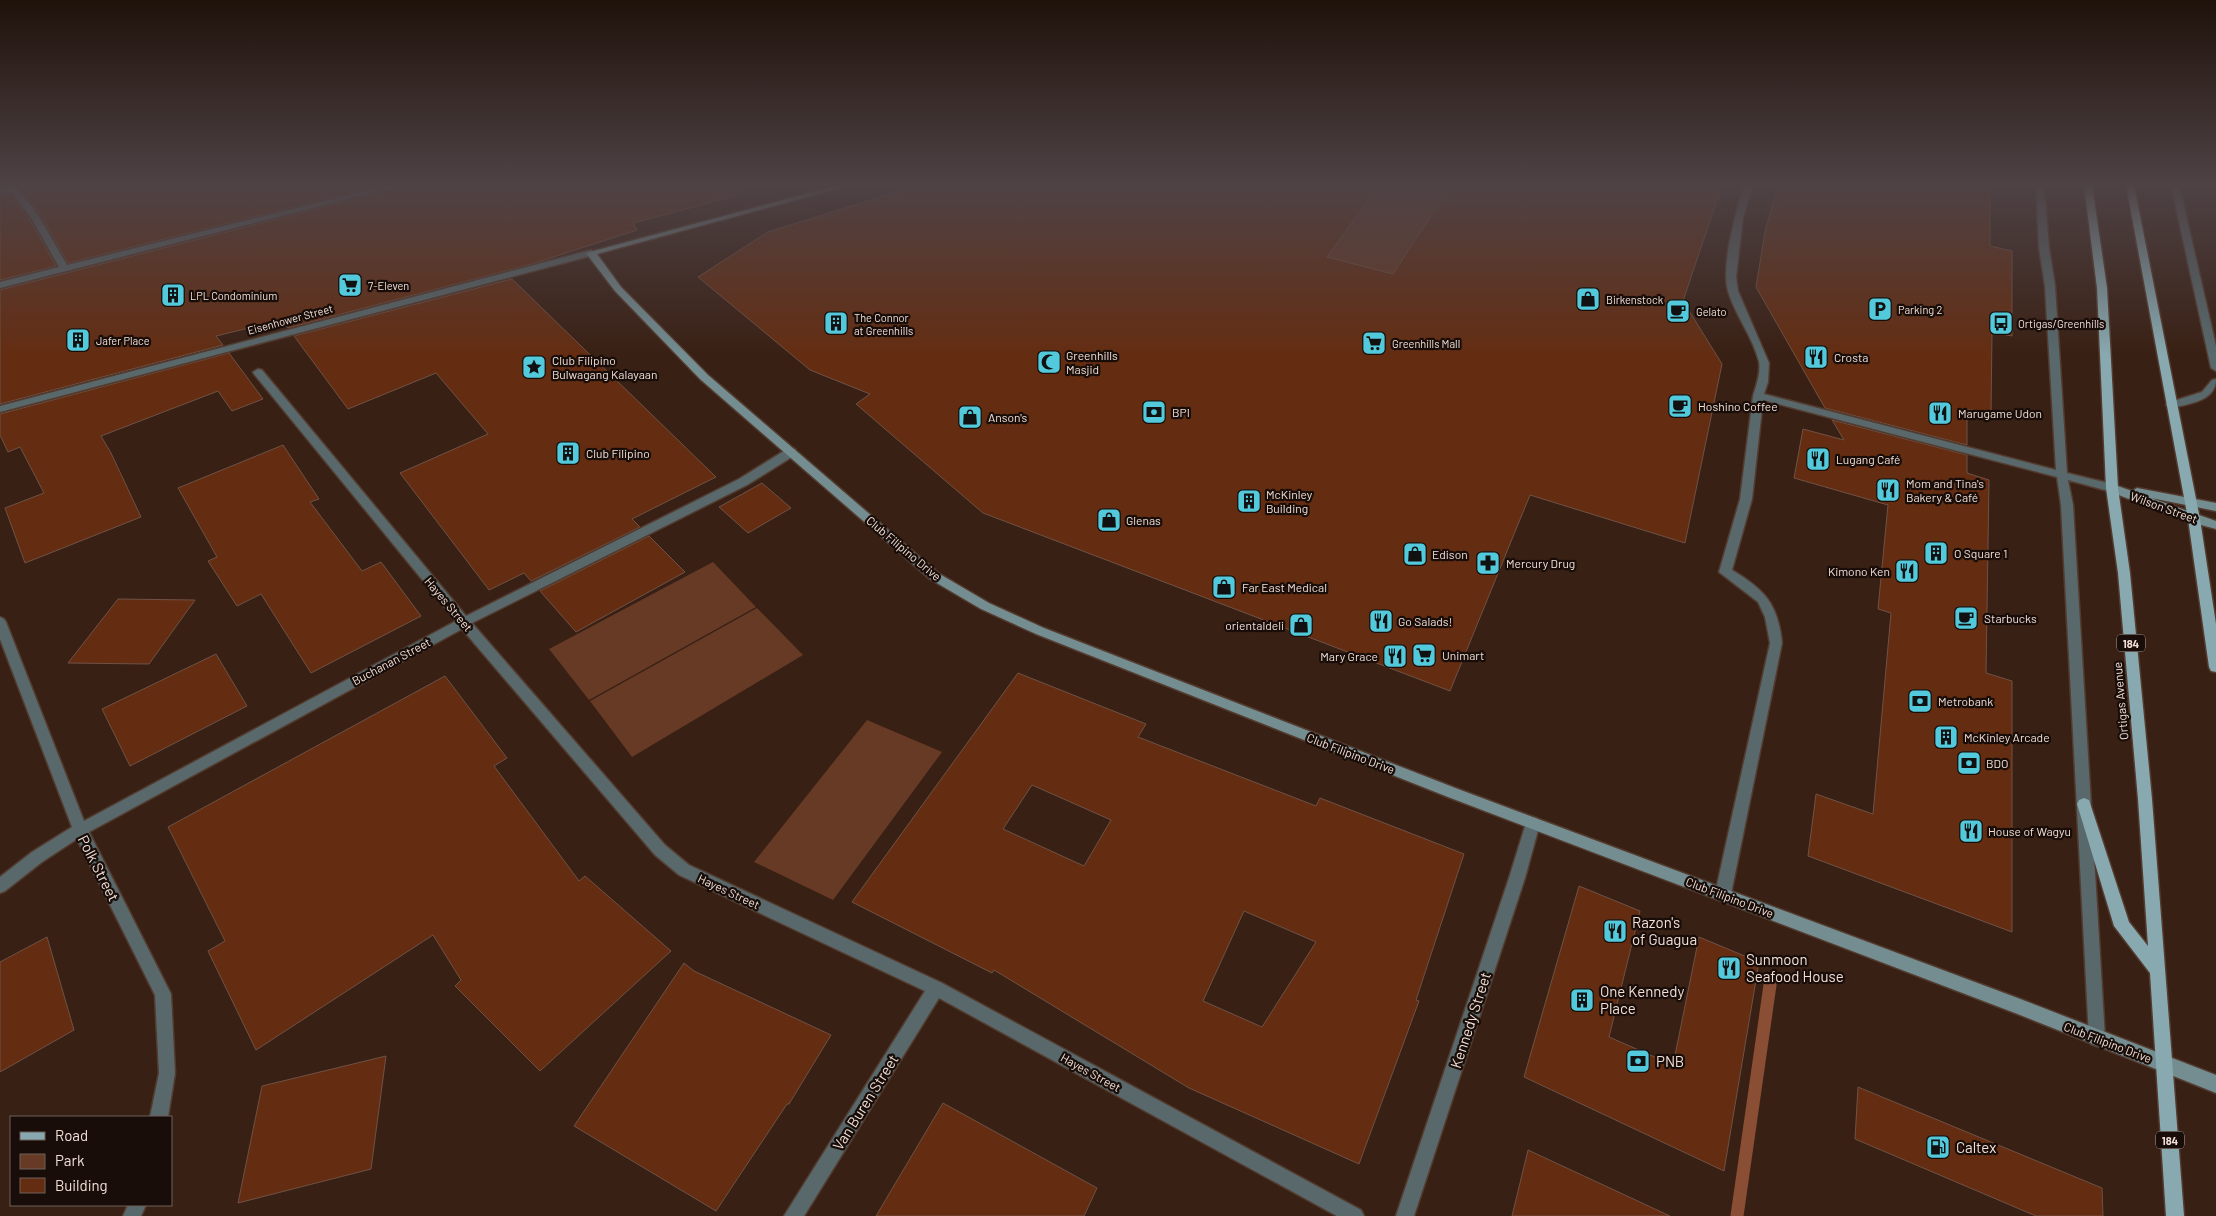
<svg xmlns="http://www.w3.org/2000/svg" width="2216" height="1216" font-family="Barlow,sans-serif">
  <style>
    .green { fill: #673a25 }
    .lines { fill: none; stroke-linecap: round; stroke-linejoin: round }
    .stream { stroke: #894e34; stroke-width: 13 }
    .building { fill: #642d12; stroke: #6f5245; fill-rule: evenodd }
    .street-casing { stroke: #533b2f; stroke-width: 3 }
    .secondary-casing { stroke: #533b2f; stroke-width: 3 }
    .primary-casing { stroke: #533b2f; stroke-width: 3 }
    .street { fill: #58686b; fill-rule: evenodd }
    .secondary { fill: #738d91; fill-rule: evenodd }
    .primary { fill: #88a9af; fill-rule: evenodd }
    .labels { text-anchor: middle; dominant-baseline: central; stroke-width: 4.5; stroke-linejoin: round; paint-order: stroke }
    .far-poi-label { font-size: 11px; fill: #f1dfd8; stroke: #180d08; text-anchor: start }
    .far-street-label { font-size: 11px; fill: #f1dfd8; stroke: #180d08 }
    .shield { fill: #180d08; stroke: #b0a09a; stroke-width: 1 }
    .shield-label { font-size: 11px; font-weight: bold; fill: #f1dfd8 }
    .poi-label { font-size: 12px; fill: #f1dfd8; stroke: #180d08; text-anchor: start }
    .street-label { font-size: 12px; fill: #f1dfd8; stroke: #180d08 }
    .near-street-label { font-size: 15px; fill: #f1dfd8; stroke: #180d08 }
    .near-poi-label { font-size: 15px; fill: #f1dfd8; stroke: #180d08; text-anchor: start }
  </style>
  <rect width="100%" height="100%" fill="#392014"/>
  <path class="green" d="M1379 185H1451L1393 274 1327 257Z
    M713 562 756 607 589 700 549 649Z
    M757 608 803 655 632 757 590 701Z
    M867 720 942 752 833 900 754 862Z"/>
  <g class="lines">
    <path class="stream" d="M1737 1216 1770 985"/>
  </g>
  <path class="building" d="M34 185H382L68 263 42 217 22 191Z
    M404 185H742L743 194 633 223 637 230 532 264 288 328 281 320 216 336 223 345 0 404V290L402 187Z
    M919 185H1379L1327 257 1393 274 1451 185H1722L1683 301 1722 364 1685 543 1530 495 1450 691 983 513 856 404 870 394 810 370 698 277 768 232Z
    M1778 185H1974L1990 188V246L2012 251V336L1992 332 1991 415 1967 409V445L1825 408 1756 287 1765 232Z
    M10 193 30 220 56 266 0 280V196Z
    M512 279 716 477 632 519 640 527 531 581 524 573 489 590 400 473 488 434 436 373 348 409 294 336Z
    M229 353 263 399 232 411 218 391 101 436 111 453 141 517 25 563 5 508 44 493 20 447 8 452 0 435V414Z
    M1832 420 1967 455V473L1989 480 1986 673 2012 681V932L1808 856 1816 794 1873 814 1891 613 1878 609 1888 505 1794 478 1803 429 1844 440Z
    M283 445 319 499 310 502 362 571 381 562 421 616 311 673 261 594 237 606 208 561 217 557 178 488Z
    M762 483 791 508 748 533 719 507Z
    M649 536 685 572 576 632 540 591Z
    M118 599 195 600 149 664 68 663Z
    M216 654 247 706 130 766 102 709Z
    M1018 673 1146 724 1138 737 1316 806 1320 798 1464 854 1416 1000 1419 1001 1359 1164 1189 1088 994 970 992 973 852 902ZM1032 785 1111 820 1084 866 1003 829ZM1244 911 1316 942 1262 1027 1203 1001Z
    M445 676 507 758 494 766 579 881 585 876 671 951 540 1071 455 986 461 980 433 935 256 1050 208 951 225 941 168 827Z
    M1579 886 1640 911 1609 1037 1673 1065 1699 937 1759 962 1724 1171 1524 1077Z
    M47 937 74 1030 0 1072V962Z
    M684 963 694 971 831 1035 789 1104H787L716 1211 574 1126Z
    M386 1056 371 1169 238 1203 262 1086Z
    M1858 1087 2102 1188 2103 1216H2036L1855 1139Z
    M943 1103 1097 1188 1084 1216H876Z
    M1528 1150 1670 1216H1512Z"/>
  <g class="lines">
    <g class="street-casing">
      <path id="street" d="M8 185H32L19 190 40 218 67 265 389 185H402L0 288V282L59 267 32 219 11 191 0 194V188L8 187Z
        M1745 185H1753L1743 217 1736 277 1738 291 1769 363 1768 382 1764 394 2056 470 2045 286 2039 248 2036 185H2044L2049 248 2055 286 2067 473 2116 485 2118 488 2112 492 2068 480 2073 505 2105 1038 2103 1044 2097 1046 2091 1044 2089 1038 2061 505 2057 477 1763 400 1752 499 1732 570C1765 590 1778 604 1782 643L1731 894 1728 899 1723 901 1718 899 1715 894 1770 643 1765 617 1758 602 1719 572 1740 499 1753 396C1756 386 1761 373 1759 362 1753 337 1735 315 1728 291 1721 265 1736 210 1745 185Z
        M2171 185H2179L2216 346V371L2211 368Z
        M591 250 596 253 594 255 0 412V406Z
        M258 369 262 370 466 616 739 479 787 449H795L796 452 795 455 747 485 472 623 665 845 689 865 942 983 1361 1210 1364 1216H1337L939 998 804 1216H784L925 991 679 875 655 855 462 629 89 832 171 994 175 1073 168 1117H150L159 1073 155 995 77 839 42 862 5 891 0 893V877L32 852 72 827 0 639V617L4 619 6 622 84 821 456 621 254 374 253 372Z
        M2216 379C2216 401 2189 404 2171 408L2166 405 2167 403 2202 392 2212 380Z
        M1533 817 1538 819 1540 823 1525 878 1414 1216H1396L1509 878 1526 823 1528 819Z
        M128 1205H146L141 1216H123Z"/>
    </g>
    <g class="secondary-casing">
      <path id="secondary" d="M839 185H852L597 254 621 287 708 375 938 573 989 603 1044 628 1458 789 2015 997 2216 1075V1093L2015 1013 1448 797 1036 634 981 609 930 579 700 379 615 291 586 253Z
        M2112 484 2132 491 2137 488 2216 503V511L2151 498 2216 521V529L2190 522 2108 491 2106 488Z"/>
    </g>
    <g class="primary-casing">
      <path id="primary" d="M2084 185H2092L2107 288 2118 488 2130 573 2152 799 2184 1216H2166L2150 973 2114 926 2077 804 2079 800 2084 798 2089 800 2129 922 2148 946 2138 799 2118 573 2106 488 2097 288Z
        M2126 185H2134L2200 519 2216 624V672L2211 671 2209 667 2188 519Z"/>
    </g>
    <use href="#street" class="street"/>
    <use href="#secondary" class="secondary"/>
    <use href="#primary" class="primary"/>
  </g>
  <linearGradient id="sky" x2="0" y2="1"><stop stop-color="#1f120b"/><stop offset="0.52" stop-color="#4e4245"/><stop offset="1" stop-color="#4e4245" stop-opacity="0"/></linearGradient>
  <rect width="2216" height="355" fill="url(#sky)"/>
  <defs>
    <g id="supermarket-square" transform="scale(1.25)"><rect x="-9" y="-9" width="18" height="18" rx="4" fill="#53cadc" stroke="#180d08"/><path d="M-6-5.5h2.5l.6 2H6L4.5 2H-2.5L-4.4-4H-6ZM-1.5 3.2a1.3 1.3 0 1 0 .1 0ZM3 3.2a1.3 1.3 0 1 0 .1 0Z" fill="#111"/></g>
    <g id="building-square" transform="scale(1.25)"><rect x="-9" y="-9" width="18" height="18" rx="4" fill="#53cadc" stroke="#180d08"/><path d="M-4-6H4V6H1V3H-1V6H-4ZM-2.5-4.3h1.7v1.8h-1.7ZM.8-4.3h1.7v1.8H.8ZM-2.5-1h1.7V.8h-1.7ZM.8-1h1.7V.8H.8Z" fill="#111"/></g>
    <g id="shop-square" transform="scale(1.25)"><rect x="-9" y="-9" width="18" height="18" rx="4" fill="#53cadc" stroke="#180d08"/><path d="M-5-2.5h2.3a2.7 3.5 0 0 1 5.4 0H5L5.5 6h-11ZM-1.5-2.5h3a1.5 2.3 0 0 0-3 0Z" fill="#111"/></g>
    <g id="parking-square" transform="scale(1.25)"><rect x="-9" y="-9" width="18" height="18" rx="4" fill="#53cadc" stroke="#180d08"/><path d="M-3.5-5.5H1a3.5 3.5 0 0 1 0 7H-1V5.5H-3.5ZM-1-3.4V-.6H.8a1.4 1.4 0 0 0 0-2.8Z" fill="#111"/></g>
    <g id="cafe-square" transform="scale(1.25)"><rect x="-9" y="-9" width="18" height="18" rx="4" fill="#53cadc" stroke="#180d08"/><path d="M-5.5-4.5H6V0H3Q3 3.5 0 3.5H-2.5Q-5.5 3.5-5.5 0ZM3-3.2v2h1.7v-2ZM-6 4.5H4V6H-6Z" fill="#111"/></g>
    <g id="bus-square" transform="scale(1.25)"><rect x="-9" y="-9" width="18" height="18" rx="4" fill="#53cadc" stroke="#180d08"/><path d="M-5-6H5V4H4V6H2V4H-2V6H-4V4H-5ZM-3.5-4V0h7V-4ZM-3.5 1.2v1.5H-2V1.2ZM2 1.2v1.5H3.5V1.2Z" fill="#111"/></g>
    <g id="restaurant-square" transform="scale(1.25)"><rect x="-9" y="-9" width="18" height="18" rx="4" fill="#53cadc" stroke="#180d08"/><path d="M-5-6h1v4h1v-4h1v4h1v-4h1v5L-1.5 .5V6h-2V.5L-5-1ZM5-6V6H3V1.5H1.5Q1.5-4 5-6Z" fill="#111"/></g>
    <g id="mosque-square" transform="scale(1.25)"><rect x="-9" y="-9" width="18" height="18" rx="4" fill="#53cadc" stroke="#180d08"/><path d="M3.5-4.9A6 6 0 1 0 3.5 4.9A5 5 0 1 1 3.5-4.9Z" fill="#111"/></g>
    <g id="sight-square" transform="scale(1.25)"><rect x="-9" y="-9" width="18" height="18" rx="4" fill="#53cadc" stroke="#180d08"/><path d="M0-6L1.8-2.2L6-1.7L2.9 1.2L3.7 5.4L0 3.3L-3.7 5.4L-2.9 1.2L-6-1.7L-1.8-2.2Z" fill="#111"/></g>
    <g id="bank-square" transform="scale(1.25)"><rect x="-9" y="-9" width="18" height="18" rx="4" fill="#53cadc" stroke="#180d08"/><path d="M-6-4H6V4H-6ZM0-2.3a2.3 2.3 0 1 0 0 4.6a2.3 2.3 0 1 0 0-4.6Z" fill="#111"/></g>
    <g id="pharmacy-square" transform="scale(1.25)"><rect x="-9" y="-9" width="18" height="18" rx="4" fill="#53cadc" stroke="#180d08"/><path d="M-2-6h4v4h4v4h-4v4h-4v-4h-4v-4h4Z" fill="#111"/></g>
    <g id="fuel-square" transform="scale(1.25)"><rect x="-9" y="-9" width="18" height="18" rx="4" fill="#53cadc" stroke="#180d08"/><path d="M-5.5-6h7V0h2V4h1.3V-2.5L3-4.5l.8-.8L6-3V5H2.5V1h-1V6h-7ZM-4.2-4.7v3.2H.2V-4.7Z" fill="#111"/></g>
  </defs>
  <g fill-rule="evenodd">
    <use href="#supermarket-square" x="350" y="285"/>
    <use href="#building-square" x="173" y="295"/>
    <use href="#shop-square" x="1588" y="299"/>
    <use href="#parking-square" x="1880" y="309"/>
    <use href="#cafe-square" x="1678" y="311"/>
    <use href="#building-square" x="836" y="323"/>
    <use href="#bus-square" x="2001" y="323"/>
    <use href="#building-square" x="78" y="340"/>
    <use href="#supermarket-square" x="1374" y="343"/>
    <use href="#restaurant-square" x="1816" y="357"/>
    <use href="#mosque-square" x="1049" y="362"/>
    <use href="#sight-square" x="534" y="367"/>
    <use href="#cafe-square" x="1680" y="406"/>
    <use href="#bank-square" x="1154" y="412"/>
    <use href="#restaurant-square" x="1940" y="413"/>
    <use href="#shop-square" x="970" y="417"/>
    <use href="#building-square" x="568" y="453"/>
    <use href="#restaurant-square" x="1818" y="459"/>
    <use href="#restaurant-square" x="1888" y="490"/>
    <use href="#building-square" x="1249" y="501"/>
    <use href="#shop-square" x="1109" y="520"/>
    <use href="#building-square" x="1936" y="553"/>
    <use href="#shop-square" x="1415" y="554"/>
    <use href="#pharmacy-square" x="1488" y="563"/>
    <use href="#restaurant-square" x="1907" y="571"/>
    <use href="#shop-square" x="1224" y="587"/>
    <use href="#cafe-square" x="1966" y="618"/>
    <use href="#restaurant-square" x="1381" y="621"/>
    <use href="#shop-square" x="1301" y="625"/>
    <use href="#supermarket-square" x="1424" y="655"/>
    <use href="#restaurant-square" x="1395" y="656"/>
    <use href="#bank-square" x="1920" y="701"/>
    <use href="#building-square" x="1946" y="737"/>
    <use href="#bank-square" x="1969" y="763"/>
    <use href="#restaurant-square" x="1971" y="831"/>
    <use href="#restaurant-square" x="1615" y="931"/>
    <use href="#restaurant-square" x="1729" y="968"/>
    <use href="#building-square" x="1582" y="1000"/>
    <use href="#bank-square" x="1638" y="1061"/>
    <use href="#fuel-square" x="1938" y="1147"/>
  </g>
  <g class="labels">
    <g class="far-poi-label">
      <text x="368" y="285">7-Eleven</text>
      <text x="190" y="295">LPL Condominium</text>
      <text x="1606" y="299">Birkenstock</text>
      <text x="1898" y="309">Parking 2</text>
      <text x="1696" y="311">Gelato</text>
      <text x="854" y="317">The Connor<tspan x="854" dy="13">at Greenhills</tspan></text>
      <text x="2018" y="323">Ortigas/Greenhills</text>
      <text x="96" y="340">Jafer Place</text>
      <text x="1392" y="343">Greenhills Mall</text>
    </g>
    <g class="far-street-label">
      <text transform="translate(290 319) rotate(-15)">Eisenhower Street</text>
    </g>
    <g class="shield">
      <rect x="2117" y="634.5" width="28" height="17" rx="4"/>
      <rect x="2156" y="1131.5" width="28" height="17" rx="4"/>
    </g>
    <g class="shield-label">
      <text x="2131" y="643">184</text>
      <text x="2170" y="1140">184</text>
    </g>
    <g class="poi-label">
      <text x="1066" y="355">Greenhills<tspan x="1066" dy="14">Masjid</tspan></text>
      <text x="1834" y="357">Crosta</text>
      <text x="552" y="360">Club Filipino<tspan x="552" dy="14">Bulwagang Kalayaan</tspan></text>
      <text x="1698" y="406">Hoshino Coffee</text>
      <text x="1172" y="412">BPI</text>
      <text x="1958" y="413">Marugame Udon</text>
      <text x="988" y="417">Anson's</text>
      <text x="586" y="453">Club Filipino</text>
      <text x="1836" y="459">Lugang Café</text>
      <text x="1906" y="483">Mom and Tina's<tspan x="1906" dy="14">Bakery &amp; Café</tspan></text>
      <text x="1266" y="494">McKinley<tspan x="1266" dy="14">Building</tspan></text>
      <text x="1126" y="520">Glenas</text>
      <text x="1954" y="553">O Square 1</text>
      <text x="1432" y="554">Edison</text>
      <text x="1506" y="563">Mercury Drug</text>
      <text x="1890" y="571" text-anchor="end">Kimono Ken</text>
      <text x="1242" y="587">Far East Medical</text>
      <text x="1984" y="618">Starbucks</text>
      <text x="1398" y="621">Go Salads!</text>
      <text x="1284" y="625" text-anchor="end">orientaldeli</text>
      <text x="1442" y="655">Unimart</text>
      <text x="1378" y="656" text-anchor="end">Mary Grace</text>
      <text x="1938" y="701">Metrobank</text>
      <text x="1964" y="737">McKinley Arcade</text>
      <text x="1986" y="763">BDO</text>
      <text x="1988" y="831">House of Wagyu</text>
    </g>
    <g class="street-label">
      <text transform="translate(2164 507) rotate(20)">Wilson Street</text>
      <text transform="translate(904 548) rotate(40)">Club Filipino Drive</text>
      <text transform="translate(449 604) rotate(50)">Hayes Street</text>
      <text transform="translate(391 661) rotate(-28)">Buchanan Street</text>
      <text transform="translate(2120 701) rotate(-95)">Ortigas Avenue</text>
      <text transform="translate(1351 753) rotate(21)">Club Filipino Drive</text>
      <text transform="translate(729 891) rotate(25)">Hayes Street</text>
      <text transform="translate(1730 897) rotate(21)">Club Filipino Drive</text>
      <text transform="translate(2108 1042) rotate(21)">Club Filipino Drive</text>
      <text transform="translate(1091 1072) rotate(29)">Hayes Street</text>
    </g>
    <g class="near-street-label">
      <text transform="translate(99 868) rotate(63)">Polk Street</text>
      <text transform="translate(1470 1020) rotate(-72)">Kennedy Street</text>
      <text transform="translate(865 1102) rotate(-58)">Van Buren Street</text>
    </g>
    <g class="near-poi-label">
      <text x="1632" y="922">Razon's<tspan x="1632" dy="17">of Guagua</tspan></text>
      <text x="1746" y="959">Sunmoon<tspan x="1746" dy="17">Seafood House</tspan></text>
      <text x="1600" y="991">One Kennedy<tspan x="1600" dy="17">Place</tspan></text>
      <text x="1656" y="1061">PNB</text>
      <text x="1956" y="1147">Caltex</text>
    </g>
  </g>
  <rect x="10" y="1116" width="162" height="90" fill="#180d08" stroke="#6f615b"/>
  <rect x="20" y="1132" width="25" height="8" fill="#88a9af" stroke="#6f615b"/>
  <text x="55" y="1141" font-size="15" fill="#f1dfd8">Road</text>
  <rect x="20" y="1154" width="25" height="15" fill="#673a25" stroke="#6f615b"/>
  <text x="55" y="1166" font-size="15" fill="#f1dfd8">Park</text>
  <rect x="20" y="1178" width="25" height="15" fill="#642d12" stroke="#6f615b"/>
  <text x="55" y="1191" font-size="15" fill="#f1dfd8">Building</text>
</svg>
